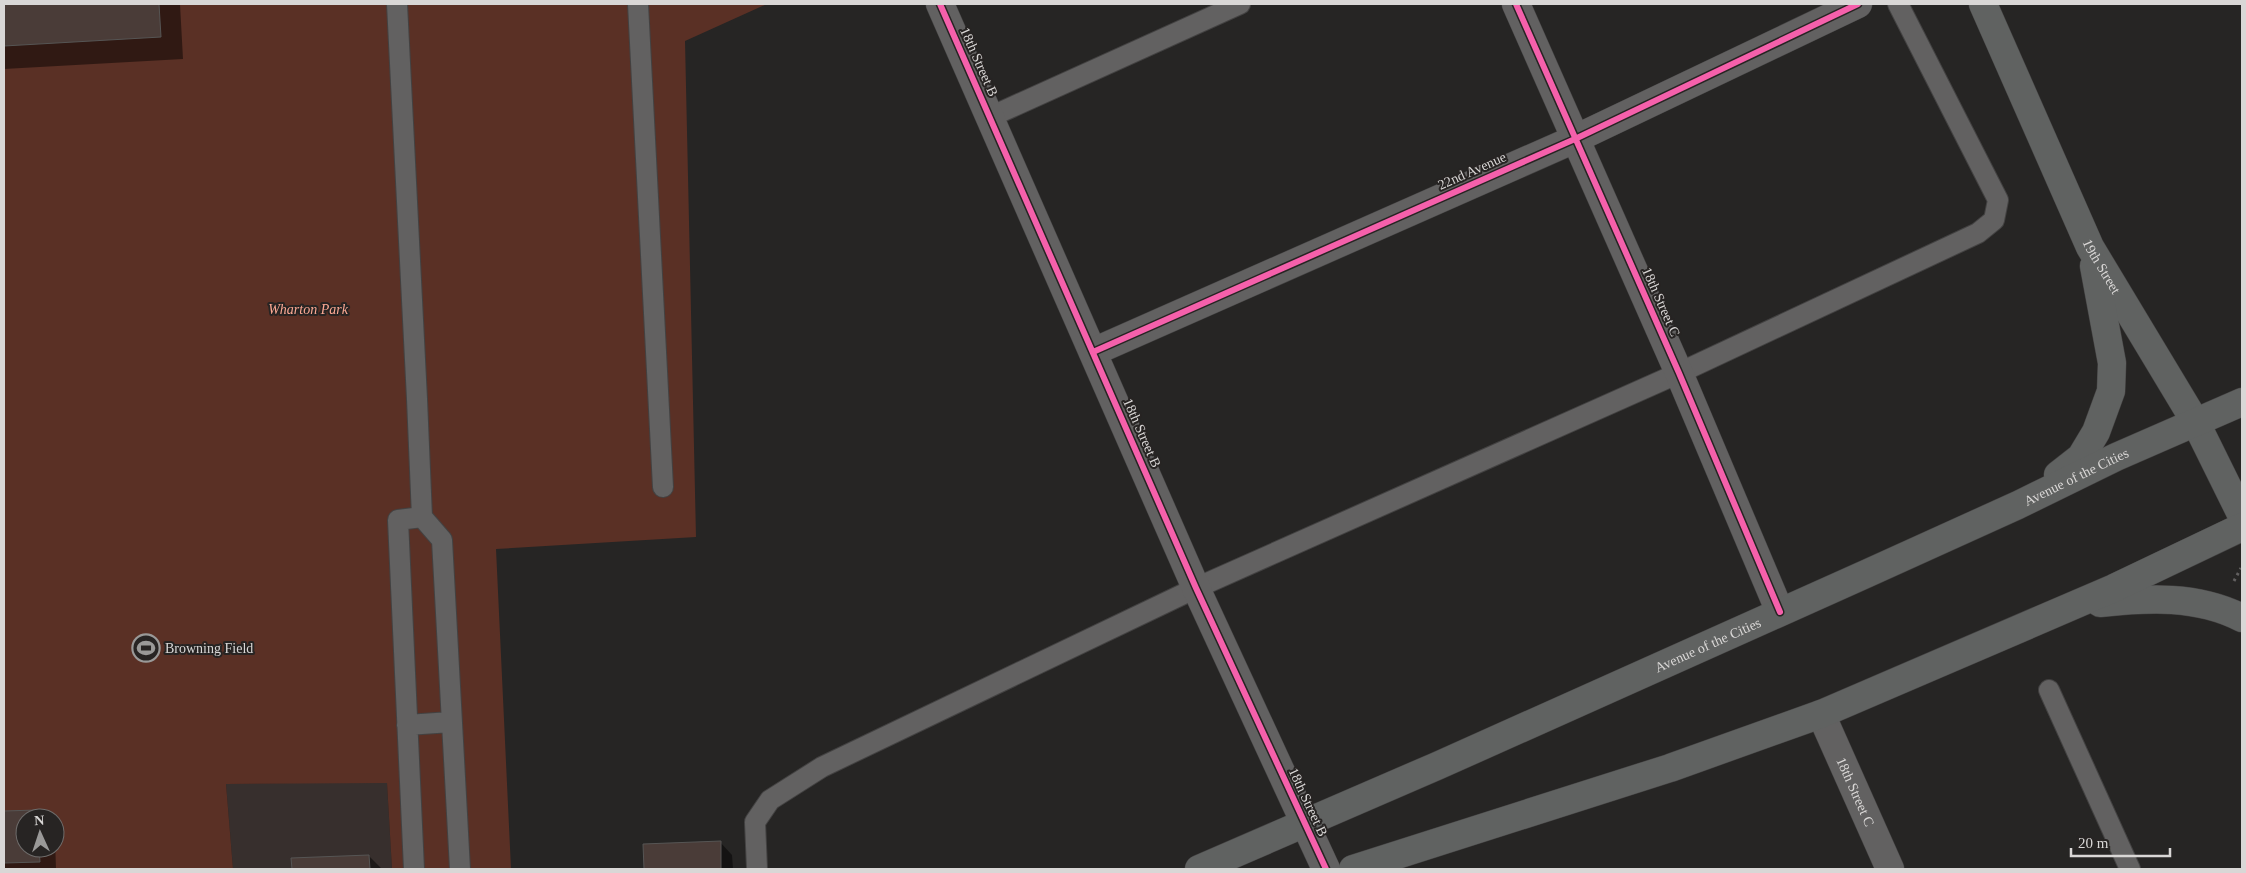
<svg xmlns="http://www.w3.org/2000/svg" width="2246" height="873" font-family="'Times New Roman',serif">
  <style>
    .built { fill: #372f2d }
    .green { fill: #5a3025; fill-rule: evenodd }
    .shadow { fill: #0007 }
    .building { fill: #4a3c38; stroke: #565554 }
    .lines { fill: none; stroke-linecap: round; stroke-linejoin: round }
    .service-casing { stroke: #434242; stroke-width: 22 }
    .minor-casing { stroke: #434242; stroke-width: 29 }
    .secondary-casing { stroke: #434242; stroke-width: 29 }
    .path { stroke: #626060; stroke-width: 3; stroke-dasharray: 2.5 4; stroke-linecap: butt }
    .service { stroke: #626161; stroke-width: 20 }
    .minor { stroke: #626161; stroke-width: 28 }
    .secondary { stroke: #606261; stroke-width: 28 }
    .cycleway-casing { stroke: #272423; stroke-width: 9 }
    .cycleway { stroke: #f560ab; stroke-width: 6 }
    .labels { text-anchor: middle; dominant-baseline: central; stroke-width: 4; stroke-linejoin: round; paint-order: stroke }
    .street-label { font-size: 14px; fill: #d9d7d6; stroke: #272423 }
    .park-label { font-size: 14px; font-style: italic; fill: #fca994; stroke: #272423 }
    .poi-label { font-size: 14px; fill: #d9d7d6; stroke: #272423; text-anchor: start }
  </style>
  <rect width="100%" height="100%" fill="#262524"/>
  <path class="built" d="M292 783H387L392 869H233L226 784Z"/>
  <path class="green" d="M4 4H767L685 41 696 537 496 549 511 869H392L387 783 226 784 233 869H4ZM25 818H55V848H25Z"/>
  <path class="shadow" d="M4 4H180L183 59 4 69Z
    M37 811 44 818H25V848H55V838L56 869H4V813Z
    M720 842 732 855 733 869H645L644 845Z
    M369 856 382 869H293V859Z"/>
  <path class="building" d="M4 4H159L161 37 4 46Z
    M37 810 38 818H25V848H39L40 862 4 863V811Z
    M721 841V869H644L643 844Z
    M369 855 370 869H292L291 858Z"/>
  <g class="lines">
    <g class="service-casing">
      <path id="service" d="M397 4 417 399 422 517
        M638 4 663 487
        M990 117 1240 4
        M2049 690 2130 869
        M407 725 451 722
        M414 869 398 520 422 517 442 540 460 869
        M757 869 755 822 770 800 822 767 1196 588 1679 373 1978 233 1994 220 1998 200 1898 4"/>
    </g>
    <g class="minor-casing">
      <g id="minor">
        <path d="M940 4 1196 588 1326 869"/>
        <path d="M1516 4 1679 373 1780 612"/>
        <path d="M1093 352 1575 139 1858 4"/>
        <path id="s1" d="M1821 714 1890 869"/>
      </g>
    </g>
    <g class="secondary-casing">
      <g id="secondary">
        <path id="s2" d="M1983 4 2090 247 2196 423 2242 516"/>
        <path d="M2058 475 2081 457 2096 432 2111 391 2112 363 2094 266"/>
        <path d="M2100 603C2148 598 2197 595 2242 618"/>
        <path id="s3" d="M1199 869 1437 766 1868 573 2018 505 2116 457 2242 402"/>
        <path d="M1353 869 1670 768 1821 714 2114 588 2242 527"/>
      </g>
    </g>
    <path class="path" d="M2234 581 2241 568"/>
    <use href="#service" class="service"/>
    <use href="#minor" class="minor"/>
    <use href="#secondary" class="secondary"/>
    <g class="cycleway-casing">
      <path id="cycleway" d="M940 4 1196 588 1326 869
        M1516 4 1679 373 1780 612
        M1093 352 1575 139 1858 4"/>
    </g>
    <use href="#cycleway" class="cycleway"/>
  </g>
  <defs>
    <g id="stadium-ring" transform="scale(1.4375)"><circle r="9.5" fill="#272423" stroke="#9a9998" stroke-width="1.5"/><path d="M0-5a6.5 5 0 1 0 0 10a6.5 5 0 1 0 0-10ZM-3.5-1.8h7v3.6h-7Z" fill="#9a9998"/></g>
  </defs>
  <g fill-rule="evenodd">
    <use href="#stadium-ring" x="146" y="648"/>
  </g>
  <g class="labels">
    <g class="street-label">
      <text transform="translate(979 62) rotate(66)">18th Street B</text>
      <text transform="translate(1472 171) rotate(-24)">22nd Avenue</text>
      <text stroke="none"><textPath href="#s2" startOffset="288">19th Street</textPath></text>
      <text transform="translate(1661 302) rotate(66)">18th Street C</text>
      <text transform="translate(1142 433) rotate(66)">18th Street B</text>
      <text stroke="none"><textPath href="#s3" startOffset="961">Avenue of the Cities</textPath></text>
      <text stroke="none"><textPath href="#s3" startOffset="556">Avenue of the Cities</textPath></text>
      <text stroke="none"><textPath href="#s1" startOffset="85">18th Street C</textPath></text>
      <text transform="translate(1308 802) rotate(65)">18th Street B</text>
    </g>
    <g class="park-label">
      <text x="308" y="309">Wharton Park</text>
    </g>
    <g class="poi-label">
      <text x="165" y="648">Browning Field</text>
    </g>
  </g>
  <rect width="2246" height="873" fill="none" stroke="#d9d7d6" stroke-width="10"/>
  <g transform="translate(40 833) rotate(357)"><circle r="24" fill="#272423" stroke="#6e6c6b"/>
  <path d="M0-4L9 19L0 12L-9 19Z" fill="#9a9998"/>
  <text y="-8" font-size="14" font-weight="bold" text-anchor="middle" fill="#d9d7d6">N</text>
  </g>
  <path d="M2071 848v8h99v-8" fill="none" stroke="#d9d7d6" stroke-width="2.5"/>
  <text x="2078" y="848" font-size="15" fill="#d9d7d6" stroke="#272423" stroke-width="4" paint-order="stroke">20 m</text>
</svg>
